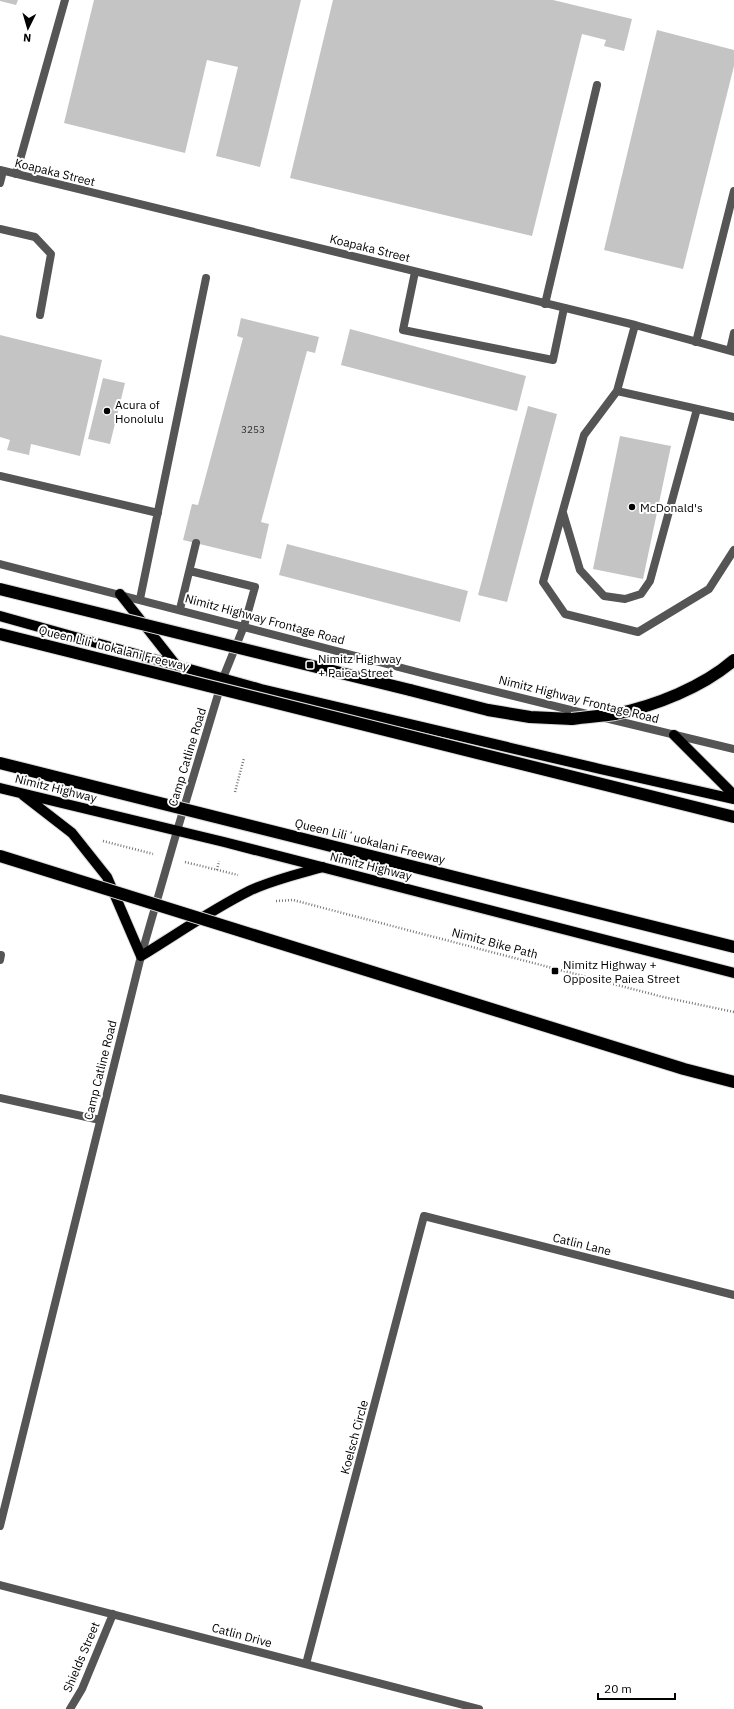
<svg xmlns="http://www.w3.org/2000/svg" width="734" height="1709" font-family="'IBM Plex Sans',sans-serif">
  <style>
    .building { fill: #c4c4c4 }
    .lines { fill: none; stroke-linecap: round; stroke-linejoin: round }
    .primary-casing { stroke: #dbdbdb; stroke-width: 12 }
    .highway-casing { stroke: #dbdbdb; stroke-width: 14 }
    .path { stroke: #777; stroke-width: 2.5; stroke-dasharray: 1 2; stroke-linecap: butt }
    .lane { stroke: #555; stroke-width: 8 }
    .street { stroke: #555; stroke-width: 8 }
    .primary { stroke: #000; stroke-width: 10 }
    .highway { stroke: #000; stroke-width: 12 }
    .highway-bridge-casing { stroke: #dbdbdb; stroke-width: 14; stroke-linecap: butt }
    .highway-bridge { stroke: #000; stroke-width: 12 }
    .poi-dot { fill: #000; stroke: #fff; stroke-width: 1.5 }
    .labels { text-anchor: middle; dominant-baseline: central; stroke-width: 4; stroke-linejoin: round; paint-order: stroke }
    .number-label { font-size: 10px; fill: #313131 }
    .street-label { font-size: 12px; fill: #000; stroke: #fff }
    .poi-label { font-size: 12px; fill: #000; stroke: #fff; text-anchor: start }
  </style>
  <rect width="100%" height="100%" fill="#fff"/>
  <path class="building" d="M0 0H18L16 5 0 1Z
    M94 0H301L260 167 216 156 238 67 207 60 185 153 64 123Z
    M333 0H553L632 19 624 51 604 46 606 40 582 34 532 236 290 178Z
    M657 30 734 50V66L683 269 604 250Z
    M241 318 319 337 315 353 307 351 261 522 269 524 261 559 183 540 192 504 198 505 243 338 237 336Z
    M350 329 526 376 517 411 341 365Z
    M0 335 102 360 80 456 31 444 29 455 7 450 10 440 0 437Z
    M103 378 125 383 110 444 88 439Z
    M528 406 557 414 507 602 478 595Z
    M620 436 671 446 643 579 593 569Z
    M287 544 468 591 460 622 279 575Z"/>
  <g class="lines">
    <g class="primary-casing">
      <path id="primary" d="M120 594 176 665
        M0 616 261 689 600 769 734 799
        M674 735 734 795
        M0 788 224 842 734 973
        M23 795 72 833 107 877 141 956C177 934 211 910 249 891 272 880 298 874 323 867"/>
    </g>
    <g class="highway-casing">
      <path id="highway" d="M410 690 488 710 530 717 572 719"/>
    </g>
    <path class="path" d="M235 792 244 758
      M103 841 153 854
      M185 862 238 875
      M217 870 219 861
      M276 901 293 900 663 997 734 1012"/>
    <path class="lane" d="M16 174 65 0
      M0 183 3 171
      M0 229 35 237 51 254 40 315
      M415 272 403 330 553 360 564 308
      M545 304 597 85
      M635 325 617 391 734 417
      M696 342 734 191
      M730 350 734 333
      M617 391 584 435 543 582 565 614 638 632 709 589 734 550
      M0 476 158 513
      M563 513 580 570 604 596 625 599 641 594 650 581 697 409
      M190 571 255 587 244 626
      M140 599 206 278
      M180 609 196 543
      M0 955H1L0 960"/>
    <path class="street" d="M0 170 635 325 734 352
      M0 564 433 676 591 715
      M605 718 734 749
      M0 1098 100 1120
      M0 1526 141 956 177 831 223 678 244 626
      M0 1585 479 1709
      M306 1664 424 1216 734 1295
      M70 1709 82 1689 113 1614"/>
    <use href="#primary" class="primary"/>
    <use href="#highway" class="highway"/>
    <g class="highway-bridge-casing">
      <path id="highway-bridge" d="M0 589 410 690
        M0 634 734 817
        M572 719C586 717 601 716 615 714 655 706 703 687 734 660
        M0 763 734 947
        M0 856 684 1069 734 1082"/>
    </g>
    <use href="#highway-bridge" class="highway-bridge"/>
  </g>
  <g class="poi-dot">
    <circle cx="107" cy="411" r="4"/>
    <circle cx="632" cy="507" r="4"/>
    <rect x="306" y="661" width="8" height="8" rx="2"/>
    <rect x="551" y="967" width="8" height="8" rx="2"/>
  </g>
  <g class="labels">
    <g class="number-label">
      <text x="253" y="429">3253</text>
    </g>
    <g class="street-label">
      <text transform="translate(55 172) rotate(14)">Koapaka Street</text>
      <text transform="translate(370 248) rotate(14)">Koapaka Street</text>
      <text transform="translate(265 619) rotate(15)">Nimitz Highway Frontage Road</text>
      <text transform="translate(114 648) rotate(14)">Queen Liliʻuokalani Freeway</text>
      <text transform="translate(579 699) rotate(14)">Nimitz Highway Frontage Road</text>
      <text transform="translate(187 757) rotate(-73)">Camp Catline Road</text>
      <text transform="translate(56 788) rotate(14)">Nimitz Highway</text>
      <text transform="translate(370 841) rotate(14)">Queen Liliʻuokalani Freeway</text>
      <text transform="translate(371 866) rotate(14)">Nimitz Highway</text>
      <text transform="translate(495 943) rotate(15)">Nimitz Bike Path</text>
      <text transform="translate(100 1070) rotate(-76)">Camp Catline Road</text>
      <text transform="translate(582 1244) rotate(14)">Catlin Lane</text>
      <text transform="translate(354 1437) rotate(-75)">Koelsch Circle</text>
      <text transform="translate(242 1635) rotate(15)">Catlin Drive</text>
      <text transform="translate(81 1657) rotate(-67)">Shields Street</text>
    </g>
    <g class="poi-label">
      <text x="115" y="404">Acura of<tspan x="115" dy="14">Honolulu</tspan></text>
      <text x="640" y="507">McDonald's</text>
      <text x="318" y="658">Nimitz Highway<tspan x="318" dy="14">+ Paiea Street</tspan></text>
      <text x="563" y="964">Nimitz Highway +<tspan x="563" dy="14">Opposite Paiea Street</tspan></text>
    </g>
  </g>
  <g transform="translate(28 28) rotate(185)" stroke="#ffffff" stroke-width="3" paint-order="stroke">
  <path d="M0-3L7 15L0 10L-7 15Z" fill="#000000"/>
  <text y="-6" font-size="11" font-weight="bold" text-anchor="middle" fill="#000000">N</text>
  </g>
  <path d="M598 1693v6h77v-6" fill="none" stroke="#000000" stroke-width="2"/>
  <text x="604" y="1693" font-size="12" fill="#000000" stroke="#ffffff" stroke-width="3" paint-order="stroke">20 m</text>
</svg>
